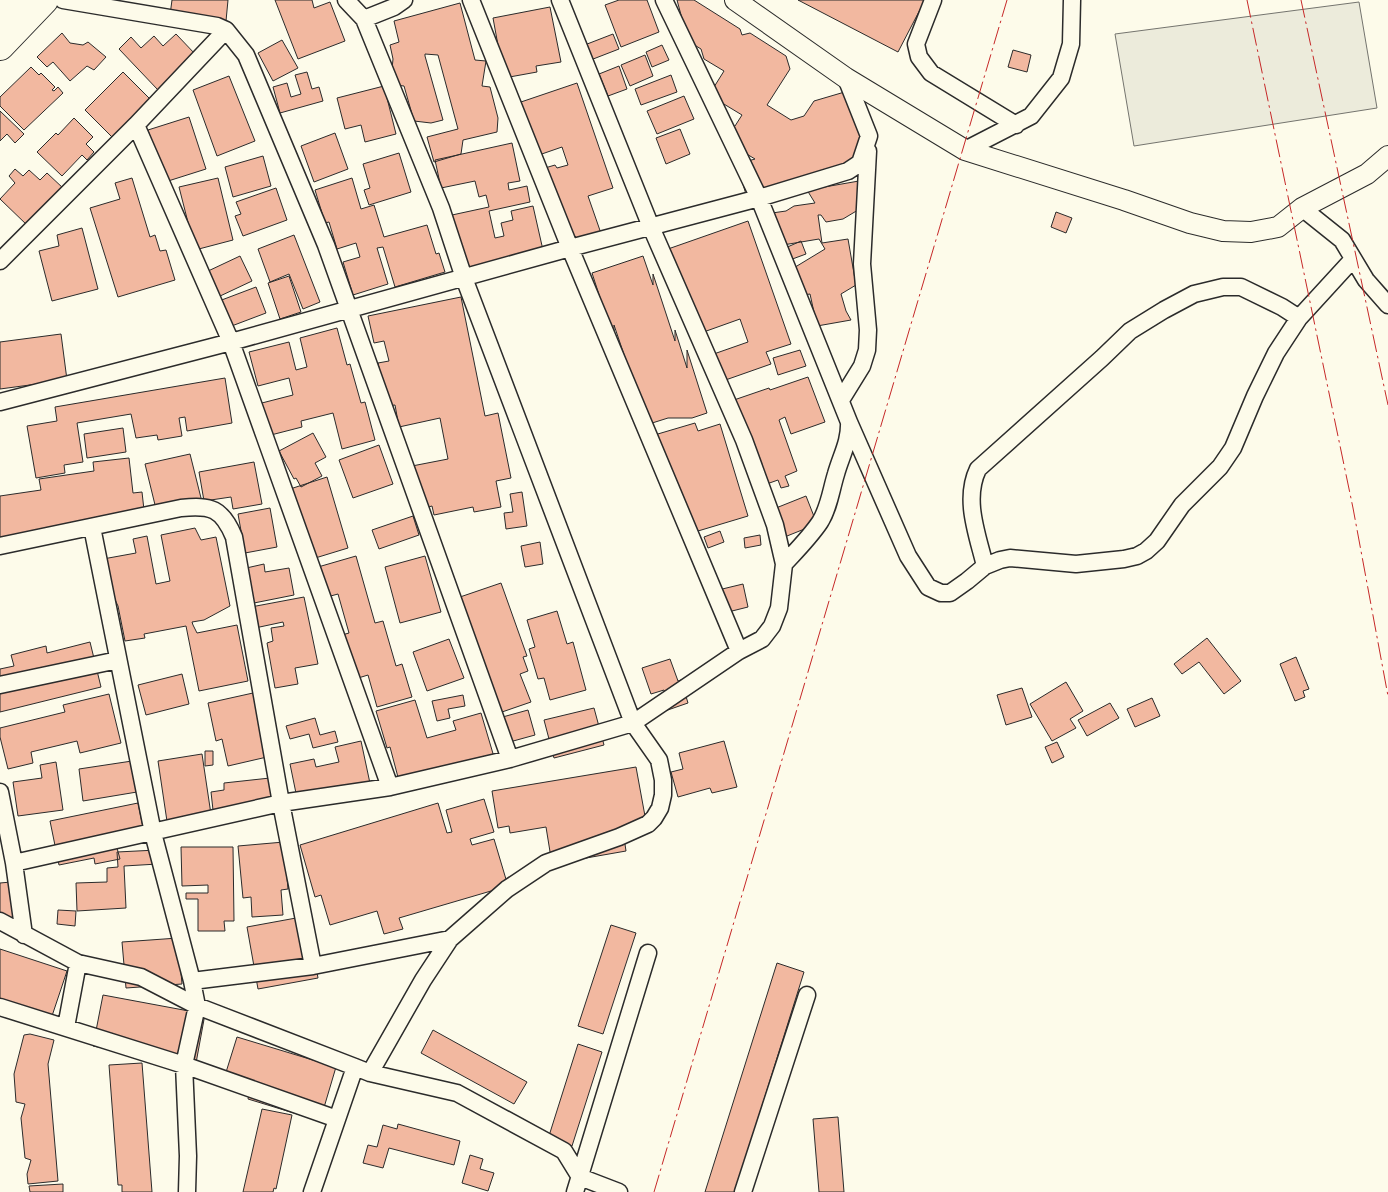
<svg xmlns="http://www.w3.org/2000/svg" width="1388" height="1192" font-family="Inter,sans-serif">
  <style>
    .green { fill: #ecebdb; stroke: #74746e }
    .building { fill: #f2b8a0; stroke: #2b2b2b }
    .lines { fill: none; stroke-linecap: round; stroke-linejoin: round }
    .minor-casing { stroke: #2b2b2b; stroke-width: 19 }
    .tertiary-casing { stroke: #2b2b2b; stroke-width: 22 }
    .trunk-casing { stroke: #2b2b2b; stroke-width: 30 }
    .minor { stroke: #fdfbea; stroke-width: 16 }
    .tertiary { stroke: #fdfbea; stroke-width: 20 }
    .trunk { stroke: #fdfbea; stroke-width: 28 }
    .power { stroke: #c62828; stroke-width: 1; stroke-dasharray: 18 4 2.5 4; stroke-linecap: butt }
  </style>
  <rect width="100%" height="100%" fill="#fdfbea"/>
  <path class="green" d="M1359 2 1377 108 1134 146 1115 34Z"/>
  <path class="building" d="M172 0H228L226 21 170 15Z
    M275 0H312L314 8 330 2 345 41 298 59Z
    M619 0H647L659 32 621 47 605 5Z
    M677 0H694L740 29 742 35 750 33 786 56 790 69 767 105 791 120 804 116 814 101 848 91 864 146 855 160 840 173 842 181 750 208 737 164 755 159 730 144 726 129 735 126 742 115 709 95 724 71 704 59 701 49 688 41Z
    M798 0H925L898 52Z
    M460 3 475 60 486 61 482 86 490 87 498 118 497 132 463 140 461 154 434 162 427 137 458 129 438 55 425 54V56L443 120 431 123 414 121 404 86 396 85 392 69 393 59 390 45 399 42 394 21Z
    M550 7 561 62 536 66 537 72 504 78 493 18Z
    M62 33 70 43 83 45 88 42 106 57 94 70 87 66 70 81 53 62 47 67 37 57Z
    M176 34 196 55 158 90 119 49 131 37 141 48 154 36 163 46Z
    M613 34 619 49 588 61 582 46Z
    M282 40 298 68 273 81 258 53Z
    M662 45 669 60 652 67 646 52Z
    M1013 50 1031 55 1027 72 1008 67Z
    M645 55 653 76 630 86 621 65Z
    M619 66 627 89 608 96 599 74Z
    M31 67 39 75 41 73 55 87 52 90 54 91 58 87 63 93 24 130 0 106V97Z
    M123 72 150 99 112 137 85 110Z
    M307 72 312 89 319 87 323 101 280 113 273 87 287 83 291 97 301 94 295 75Z
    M671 75 677 92 641 105 635 89Z
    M229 76 255 141 217 156 193 90Z
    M577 83 613 188 588 196 604 242 574 253 545 168 555 165 557 168 568 165 562 147 536 156 518 103Z
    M384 86 396 134 365 142 361 125 345 129 337 98Z
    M684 96 694 119 657 134 647 111Z
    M0 111 24 134 15 143 7 134 0 141Z
    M189 117 206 169 165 182 148 130Z
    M74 118 93 137 86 144 94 152 87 160 82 155 62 176 37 152 56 133 58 135Z
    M680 129 690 154 666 164 656 138Z
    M335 133 348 169 314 182 301 146Z
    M512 143 520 181 508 183 509 190 527 186 530 202 489 211 495 238 504 236 501 223 513 220 511 211 533 206 545 259 465 276 452 215 489 207 486 195 479 197 475 181 441 188 435 160Z
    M399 153 411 192 369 205 364 190 370 188 363 164Z
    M263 156 271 186 233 197 225 167Z
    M15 169 23 176 29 170 40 180 47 173 64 189 28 226 0 199 15 183 9 176Z
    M132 178 150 237 155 235 160 251 166 250 175 280 118 297 90 208 120 199 115 183Z
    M218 178 233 240 195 250 179 187Z
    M352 178 361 209 374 205 384 237 427 225 436 254 439 253 445 272 395 287 383 247 377 248 388 284 353 295 343 262 360 257 356 243 337 249 329 222 325 223 315 190Z
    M859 181 863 207 843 219 826 222 821 215H818L822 243 848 239 856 285 841 294 846 311 851 320 817 326 810 294 797 296 792 269 825 249 819 239 777 246 772 213 786 211 794 206 815 203 807 190Z
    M276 188 287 220 243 236 235 216 241 214 236 202Z
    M1056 212 1072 218 1066 233 1051 227Z
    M748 221 791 344 766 352 771 364 717 383 708 356 748 342 740 319 698 334 668 249Z
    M82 228 98 289 52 301 39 251 59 246 57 235Z
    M294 235 320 302 303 309 289 274 270 282 258 249Z
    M801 241 806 254 787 261 783 249Z
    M240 256 252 281 218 297 206 272Z
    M643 256 653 285V274L675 341V330L687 368V350L707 413 692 418H668L649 424 638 396 614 325V341L592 273Z
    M289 276 301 312 280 319 268 283Z
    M256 287 266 313 229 327 219 301Z
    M461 297 485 416 498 413 511 478 496 481 501 507 474 512 473 507 434 515 432 506 421 509 412 466 448 459 440 418 399 427 395 405 387 406 378 363 389 361 384 341 374 343 368 316Z
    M337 328 347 365 350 364 361 403 365 402 375 440 342 449 333 413 301 421 302 427 267 436 258 404 293 395 289 378 258 386 249 352 289 342 296 370 307 367 300 338Z
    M61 334 67 380 0 389V342Z
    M800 350 806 366 778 375 773 358Z
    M808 377 825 422 791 434 785 417 779 420 797 471 785 476 789 486 781 488 778 480 761 486 731 401 769 388 770 390Z
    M225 378 232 423 187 431 185 417 179 418 182 436 158 440 157 435 136 438 131 414 77 423 83 462 64 465 65 473 36 478 27 426 57 421 55 407Z
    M695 423 698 431 720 424 748 516 688 534 651 436Z
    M123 428 126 452 87 458 84 434Z
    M313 433 326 457 315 463 322 476 301 487 296 478 294 479 279 451Z
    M379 445 393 484 353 498 339 460Z
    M190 454 202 502 157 513 145 464Z
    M129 458 133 493 142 492 144 510 0 543V496L41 490 39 479 94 471 93 462Z
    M254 462 262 504 233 509 231 497 204 501 199 472Z
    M327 477 348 548 312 559 287 490Z
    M522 492 527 526 506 529 504 513 513 512 510 494Z
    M806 496 817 524 782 538 771 510Z
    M270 508 277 547 245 553 238 514Z
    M413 516 419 535 379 549 372 530Z
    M195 528 201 540 216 537 230 606 204 620 192 622 193 625 197 633 237 625 248 681 199 691 186 626 144 634 145 638 125 641 118 606 109 587 103 559 136 553 133 539 147 536 156 584 170 581 161 535Z
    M720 531 724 542 708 548 704 537Z
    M760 535 761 545 745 548 744 538Z
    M540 542 543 564 525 567 521 546Z
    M356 556 375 623 383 621 396 666 402 664 412 697 377 707 368 675 355 679 342 635 349 633 338 594 327 597 318 567Z
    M425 556 441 612 400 623 385 567Z
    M264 564 265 572 289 568 294 595 249 604 242 569Z
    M501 583 527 656 523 657 528 671 520 674 531 702 502 712 460 597Z
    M743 584 748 607 720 614 714 591Z
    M304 597 318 664 295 668 298 684 275 688 267 643 273 641 271 628 284 626 283 622 255 628 251 607Z
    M557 611 567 644 573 642 586 690 550 700 544 678 538 679 529 649 535 647 527 620Z
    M1207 638 1241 681 1224 694 1199 662 1182 674 1174 664Z
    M449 639 464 678 427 691 413 652Z
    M90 642 101 687 0 712V669L14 666 11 655 46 646 47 653Z
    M1296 657 1309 689 1303 691 1305 697 1295 701 1280 664Z
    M670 659 678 681 681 680 688 703 659 713 666 695 664 690 651 694 642 668Z
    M182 674 189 704 146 715 138 685Z
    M1066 682 1083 711 1070 719 1076 728 1052 741 1030 704Z
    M1022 688 1032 717 1006 725 997 695Z
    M253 693 267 757 228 766 222 739 216 741 208 703Z
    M109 694 121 743 80 753 77 741 31 752 33 763 8 769 0 737V728L65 712 63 705Z
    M463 695 465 706 448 709 450 718 437 721 432 701Z
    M1152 698 1160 716 1135 727 1127 709Z
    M415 700 427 738 456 730 453 721 481 713 494 757 399 781 390 747 387 748 376 711Z
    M1110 703 1119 718 1087 736 1078 720Z
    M594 708 604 745 554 758 544 720Z
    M528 710 535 735 506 743 499 718Z
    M315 718 320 735 335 731 338 742 313 748 309 734 290 739 286 726Z
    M361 741 371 788 298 803 290 764 314 759 316 767 339 762 335 747Z
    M724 741 737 787 712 793 710 788 678 797 671 772 683 769 679 753Z
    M1057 742 1064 757 1052 763 1045 747Z
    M205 751H213V765L205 766Z
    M202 754 212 821 168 828 158 761Z
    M132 761 137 792 83 801 79 769Z
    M56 762 63 810 18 816 13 782 42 778 40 765Z
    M636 767 647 827 623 831 626 851 552 864 546 827 510 833 509 826 498 828 492 791Z
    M270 778 274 812 214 819 211 792 224 790V783Z
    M484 799 494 832 470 839 472 845 494 839 508 886 399 918 403 929 384 934 377 911 330 925 321 895 315 897 300 845 438 803 447 833 452 832 446 810Z
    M138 803 146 842 117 848 120 859 95 864 94 858 59 865 50 821Z
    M284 842 288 889 281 890 283 915 252 917 251 897 243 898 238 846Z
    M181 847H233L234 921H224L225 931H198V899H186V893H208V885L182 886Z
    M157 850 158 864 124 866 126 908 77 911 76 883 107 882V868L118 867 117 852Z
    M11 882 15 923 0 925V883Z
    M58 910 76 911 75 926 57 924Z
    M307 916 318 978 258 989 247 927Z
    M611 925 636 933 603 1034 578 1026Z
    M178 938 182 984 126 988 122 942Z
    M0 949 67 971 49 1025 0 1010Z
    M777 963 804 972 735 1192H705Z
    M103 995 205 1014 194 1074 173 1070 174 1062 93 1046Z
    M433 1030 527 1082 514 1104 421 1053Z
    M30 1034 54 1040 48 1064 58 1181 28 1184 27 1174 31 1160 25 1158 21 1118 25 1104 16 1102 14 1074 24 1035Z
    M237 1037 336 1067 320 1121 248 1099 249 1094 222 1085Z
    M578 1044 602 1052 572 1146 548 1139Z
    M142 1063 152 1192H122V1185H118L109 1065Z
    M262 1109 292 1115 276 1189 274 1188 273 1192H243Z
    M838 1117 844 1192H819L813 1119Z
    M398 1124 460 1141 454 1165 389 1148 383 1168 363 1163 368 1145 377 1147 383 1125 397 1129Z
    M470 1155 483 1159 480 1169 494 1173 488 1191 462 1183Z
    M63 1184V1192H30L29 1186Z"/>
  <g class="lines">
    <g class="minor-casing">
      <path id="minor" d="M63 0 217 26 226 30 246 55 326 245 510 759
        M346 0 364 19 441 208 464 278 633 723 659 760 663 780V795L660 808 654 818 648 824 619 837 546 863 507 889 450 939 423 980 370 1073
        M471 0 570 248 739 651
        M664 0 759 198 849 422C850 441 841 456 836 474 831 490 829 508 820 522 810 537 796 551 784 564
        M933 0 916 44 919 57 931 73 1016 125
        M364 19 394 7 404 0
        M136 125 231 342 390 787
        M965 150 1031 116 1061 78 1071 44 1072 0
        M1302 208 1342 240 1366 280 1388 305
        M0 261 136 125 226 30
        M841 400 862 366 867 350 868 330 862 264 868 151
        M0 402 231 342 570 248 759 198 848 171 860 163 869 136 846 78
        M849 422 908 556 928 587 941 593H950L967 581 985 566 1000 560 1010 558 1076 564 1124 559 1137 556 1146 551 1157 541 1182 505 1220 467 1233 448 1255 396 1276 353 1299 318 1353 259
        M92 527 153 833 192 981 197 1006 184 1065 188 1156 187 1192
        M0 546 181 508C211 505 222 508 234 537L281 803 313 966
        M985 566C978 536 963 500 978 469L1102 358 1130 331 1164 310 1194 294 1223 287H1241L1282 307 1299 318
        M0 685 118 660
        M0 792 14 863 24 935
        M14 863 281 803 390 787 510 759 633 723 739 651 762 639 772 626 779 608 784 564 775 525 744 440 651 227 560 0
        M0 921 78 963 141 977 197 1006 355 1067 370 1073 457 1093 564 1151 580 1177 619 1192
        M192 981 313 966 450 939
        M0 1007 184 1065 337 1119
        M66 1027 78 963
        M312 1192 355 1067
        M575 1192 648 953
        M743 1192 807 995"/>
    </g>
    <g class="tertiary-casing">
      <path id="tertiary" d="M735 0 846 78 965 150 1124 200 1190 223 1223 231 1251 232 1278 227 1302 208 1367 174 1388 156"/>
    </g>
    <g class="trunk-casing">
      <path id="trunk" d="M0 15 15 0
        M0 46 44 0"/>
    </g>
    <use href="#minor" class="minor"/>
    <use href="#tertiary" class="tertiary"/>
    <use href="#trunk" class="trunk"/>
    <path class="power" d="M1247 0 1353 508 1388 696
      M1301 0 1388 405
      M654 1192 1007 0"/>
  </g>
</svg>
